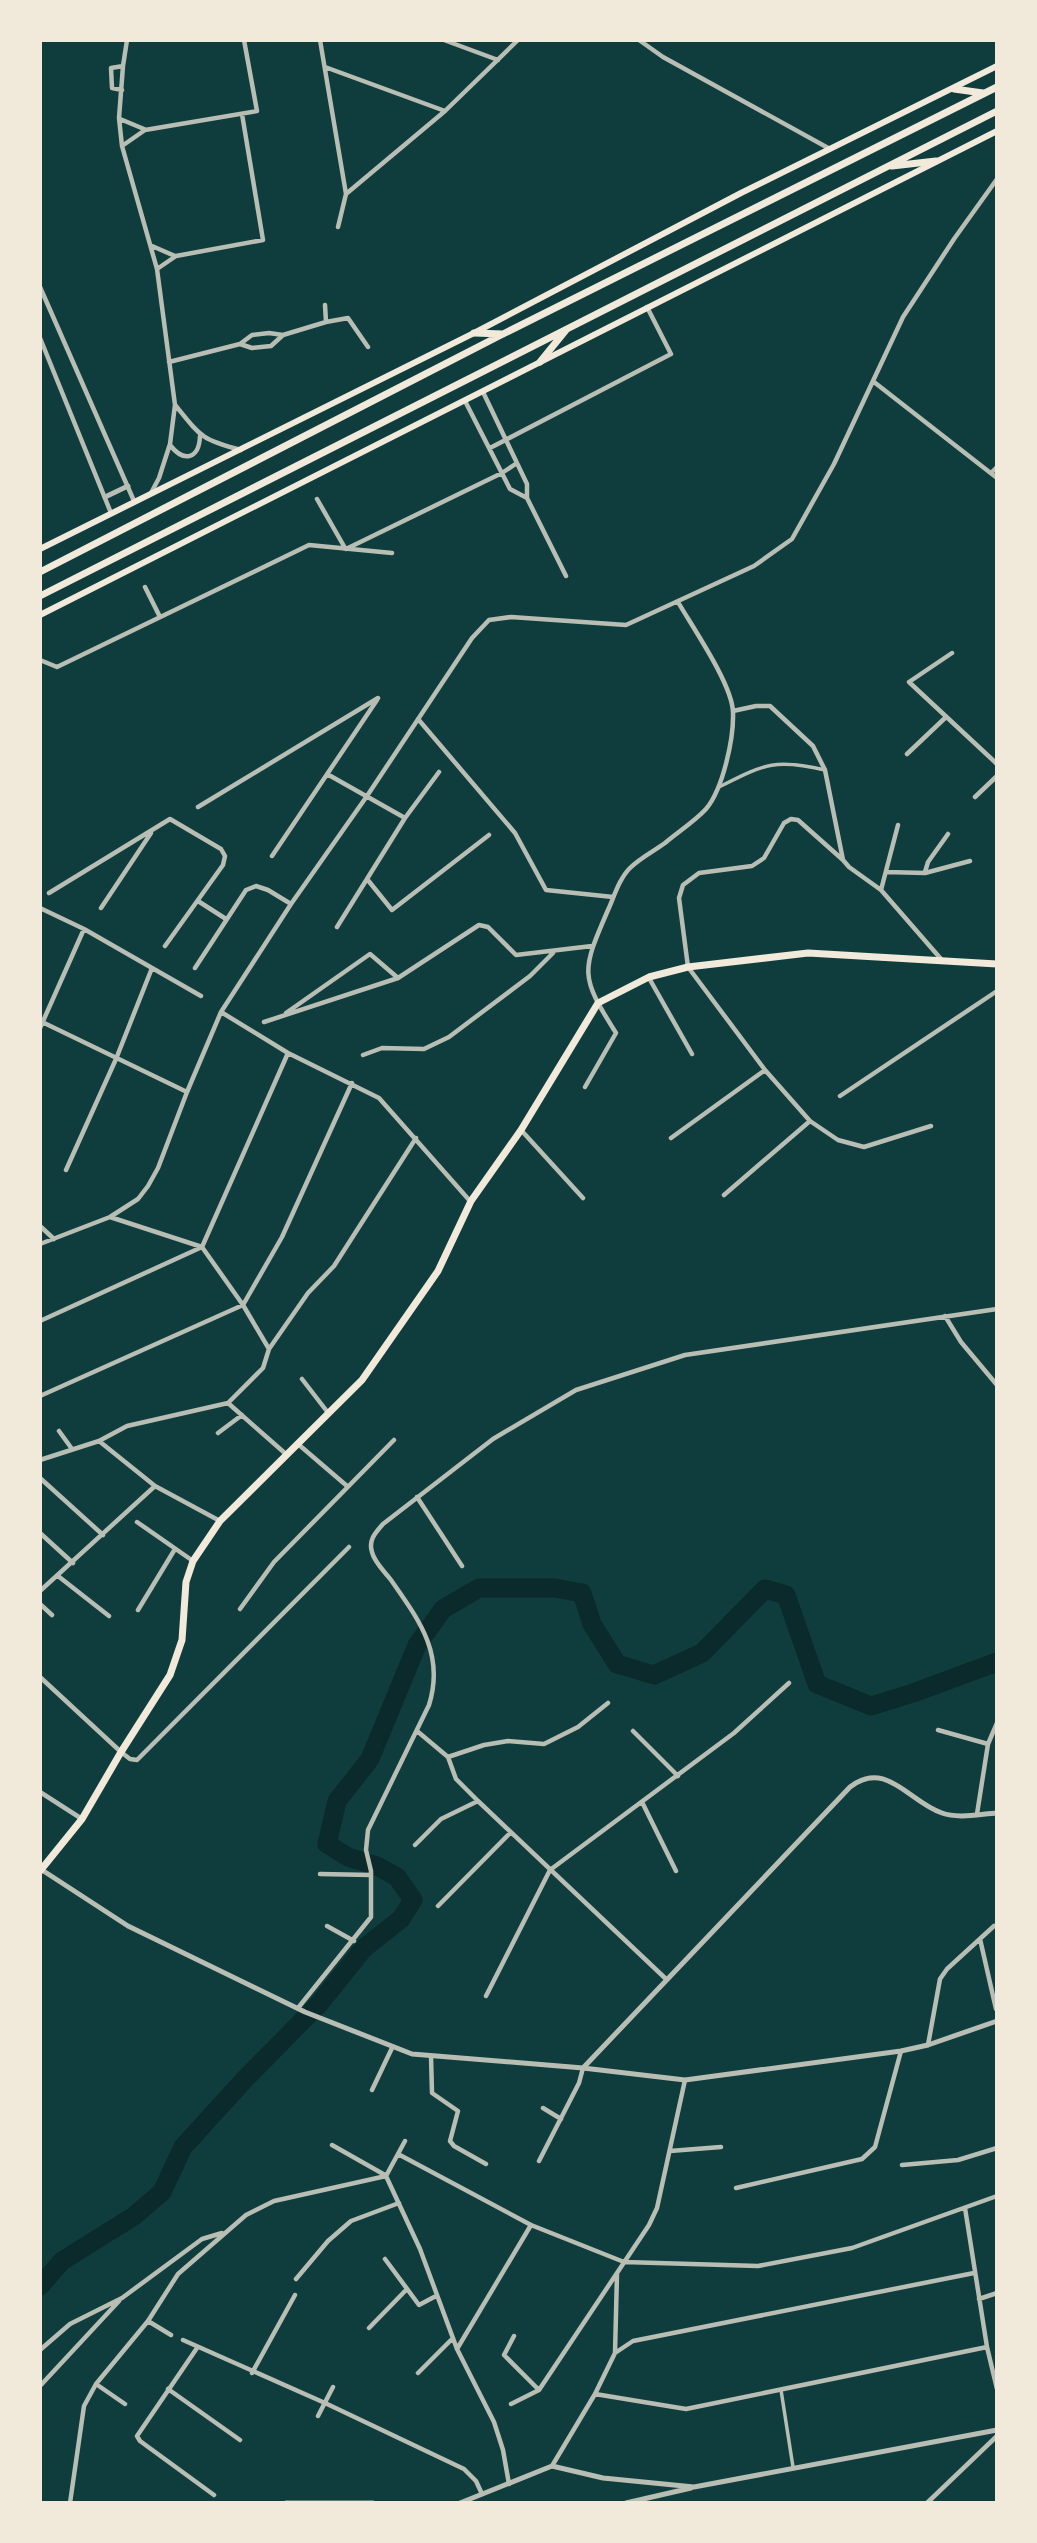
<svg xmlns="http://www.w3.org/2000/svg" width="1037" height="2543" font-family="Mulish,sans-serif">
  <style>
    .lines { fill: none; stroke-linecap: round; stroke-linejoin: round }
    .river { stroke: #0a2a2b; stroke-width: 19 }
    .pedestrian { stroke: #b8beb3; stroke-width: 3.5 }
    .minor { stroke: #b8beb3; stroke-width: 4.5 }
    .tertiary { stroke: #b8beb3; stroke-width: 5 }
    .secondary { stroke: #f1e9da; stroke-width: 6 }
    .primary { stroke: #f1e9da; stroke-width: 7 }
  </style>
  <rect width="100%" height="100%" fill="#0f3d3e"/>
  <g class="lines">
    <path class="river" d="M40 2286 62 2261 134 2216 162 2192 183 2147 244 2080 319 2004 364 1948 401 1919 413 1900 397 1877 377 1866 348 1857 327 1844 337 1801 370 1759 417 1645 443 1609 479 1588H555L582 1593 592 1624 617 1664 654 1675 702 1653 765 1589 786 1595 817 1684 871 1706 913 1693 997 1662"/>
    <path class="pedestrian" d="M719 787C765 764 775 758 825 770
      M781 2390 793 2467"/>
    <path class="minor" d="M127 40 123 66 119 118 122 146 157 269 175 405 170 444 159 478 151 493
      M320 40 346 194 338 227
      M444 40 498 60
      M639 40 663 57 830 149
      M325 67 445 111
      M122 90 112 88 111 68 123 66
      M120 119 144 129
      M122 146 145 130 257 111 244 40
      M346 194 445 111 518 40
      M152 246 175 256
      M157 269 176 256 263 240 242 114
      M40 287 134 501
      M326 322 348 318 368 347
      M40 338 111 513
      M240 344 252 348 271 346 283 335 326 322 325 305
      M169 362 240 344 252 335 269 333 283 335
      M874 382 997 478
      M483 392 527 484V498L566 576
      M465 401 510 489 527 498
      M176 406C201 437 202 440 241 450
      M170 445C184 463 199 459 200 436
      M490 448 671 354 647 307
      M991 473 997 467
      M317 499 345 548
      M346 549 502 473 517 463
      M145 587 160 617
      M952 653 909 682 997 764
      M40 660 57 667 309 545 392 553
      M733 711 756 706H770L813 746 825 770 843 860 849 867 881 890 941 959
      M418 719 515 833 546 890 613 897
      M907 754 945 718
      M327 774 405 818
      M975 797 997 776
      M198 807 378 698
      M272 856 377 700
      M843 860 798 820 791 819 784 823 764 858 752 866 699 873 683 885 679 898 688 967 765 1070 810 1121 838 1140 864 1147 931 1126
      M886 872 925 873 970 861
      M925 872 928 862 948 834
      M367 879 392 910 489 835
      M881 890 898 825
      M49 893 170 819 221 849 225 856 223 865 165 946
      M198 901 226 919
      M40 908 84 929 201 996
      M101 908 151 833
      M337 927 405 818 439 772
      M195 968 246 890 256 886 268 890 291 904
      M649 978 692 1054
      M221 1012 288 1053 379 1098 470 1201
      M286 1013 370 954 398 978
      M40 1021 187 1092
      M264 1022 398 978 479 925 488 927 516 955 592 946
      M40 1028 84 929
      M363 1055 382 1048 424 1049 449 1037 530 976 553 953
      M585 1087 616 1033C580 976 581 972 608 910 614 897 619 879 630 868 640 858 654 851 665 843 678 832 695 821 706 809 723 789 734 738 733 712 732 684 693 628 678 602
      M840 1096 997 991
      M521 1130 583 1198
      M671 1138 765 1070
      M66 1170 116 1059 152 968
      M724 1195 810 1121
      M110 1217 202 1247 243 1305 269 1349
      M40 1226 54 1239
      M40 1244 110 1217 138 1199 148 1186 158 1168 187 1092 221 1012 291 904 367 796 472 638 489 620 511 617 626 625 754 566 792 539 834 464 903 317 954 239 997 179
      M945 1316 961 1342 997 1385
      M40 1321 202 1247 288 1053
      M302 1379 329 1414
      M40 1396 243 1305 282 1237 352 1083
      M228 1403 287 1455
      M59 1431 72 1449
      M218 1433 242 1415
      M99 1441 155 1486 220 1521
      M298 1444 347 1486
      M40 1460 99 1441 127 1426 228 1403 263 1368 269 1349 308 1293 334 1266 416 1138
      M40 1478 103 1535
      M417 1497 462 1566
      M137 1522 193 1561
      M40 1533 73 1563
      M58 1576 109 1616
      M40 1591 155 1486
      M40 1604 52 1615
      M240 1609 274 1562 394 1440
      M138 1610 175 1549
      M40 1677 121 1752 130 1759 137 1760 349 1547
      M938 1730 988 1744
      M417 1731 448 1757 456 1779 478 1801 666 1979
      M633 1731 678 1776
      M448 1757 484 1745 508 1741 544 1744 578 1727 608 1703
      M40 1792 82 1819
      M642 1802 676 1871
      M977 1814 988 1744 997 1723
      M415 1845 441 1819 478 1801
      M320 1874 371 1875
      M438 1906 510 1833
      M327 1926 354 1941
      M980 1939 996 2009
      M486 1996 550 1870 734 1733 789 1683
      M298 2008 371 1917V1871L366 1850 368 1830 429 1705C445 1654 419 1620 391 1580 385 1572 374 1562 372 1552 368 1540 376 1532 383 1524L493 1439 576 1390 685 1355 997 1309
      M928 2045 940 1979 947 1969 994 1926
      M431 2056 432 2093 458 2111 450 2141 454 2146 486 2164
      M372 2090 392 2048
      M543 2108 561 2119
      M332 2145 385 2175
      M670 2151 721 2147
      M398 2154 531 2225 624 2262 758 2266 852 2248 997 2196
      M539 2161 579 2083 583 2068
      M902 2165 958 2160 997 2148
      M386 2176 420 2249 457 2349 494 2422 503 2450 509 2484
      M386 2176 405 2141
      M736 2188 862 2159 875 2147 901 2051
      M965 2208 987 2347 997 2389
      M385 2259 419 2305 436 2296
      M296 2279 328 2241 351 2221 399 2203
      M979 2299 997 2293
      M148 2321 171 2335
      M369 2328 407 2289
      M514 2336 504 2355 539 2390
      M183 2340 325 2403 464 2469 476 2481 482 2494
      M197 2348 137 2436 140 2441 214 2495
      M457 2349 531 2225
      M40 2350 70 2324 122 2298 202 2239 222 2233
      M615 2353 633 2341 974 2273
      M252 2373 295 2295
      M418 2373 453 2338
      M96 2384 125 2404
      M40 2386 119 2301
      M168 2389 240 2440
      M595 2394 686 2409 987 2347
      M511 2404 539 2390 649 2225 657 2208 685 2080
      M318 2416 333 2387
      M552 2466 595 2394 615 2353 617 2274
      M70 2503 84 2406 96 2384 148 2321 178 2274 246 2215 274 2201 386 2176
      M927 2503 997 2436"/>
    <path class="tertiary" d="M105 497 128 486
      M42 1870 128 1926 305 2012 412 2054 583 2068 685 2080 901 2051 928 2045 997 2021
      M583 2068 850 1787C886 1759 909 1802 942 1813 958 1819 980 1814 997 1813
      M286 2503H373
      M460 2503 552 2466 603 2478 694 2487 997 2430
      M626 2503 691 2488"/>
    <path class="secondary" d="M40 549 474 333 741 193 997 66
      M40 615 997 131"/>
    <path class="primary" d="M954 89 983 93
      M892 166 936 161
      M474 333 503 334
      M540 362 566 330
      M40 572 503 334 997 87
      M40 596 997 111
      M40 1871 82 1819 121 1752 170 1675 182 1640 186 1582 193 1561 220 1521 362 1380 438 1271 471 1201 521 1130 598 1003 649 977 688 967 808 953 997 964"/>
  </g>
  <rect width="1037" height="2543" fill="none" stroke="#f1e9da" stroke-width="84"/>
</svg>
